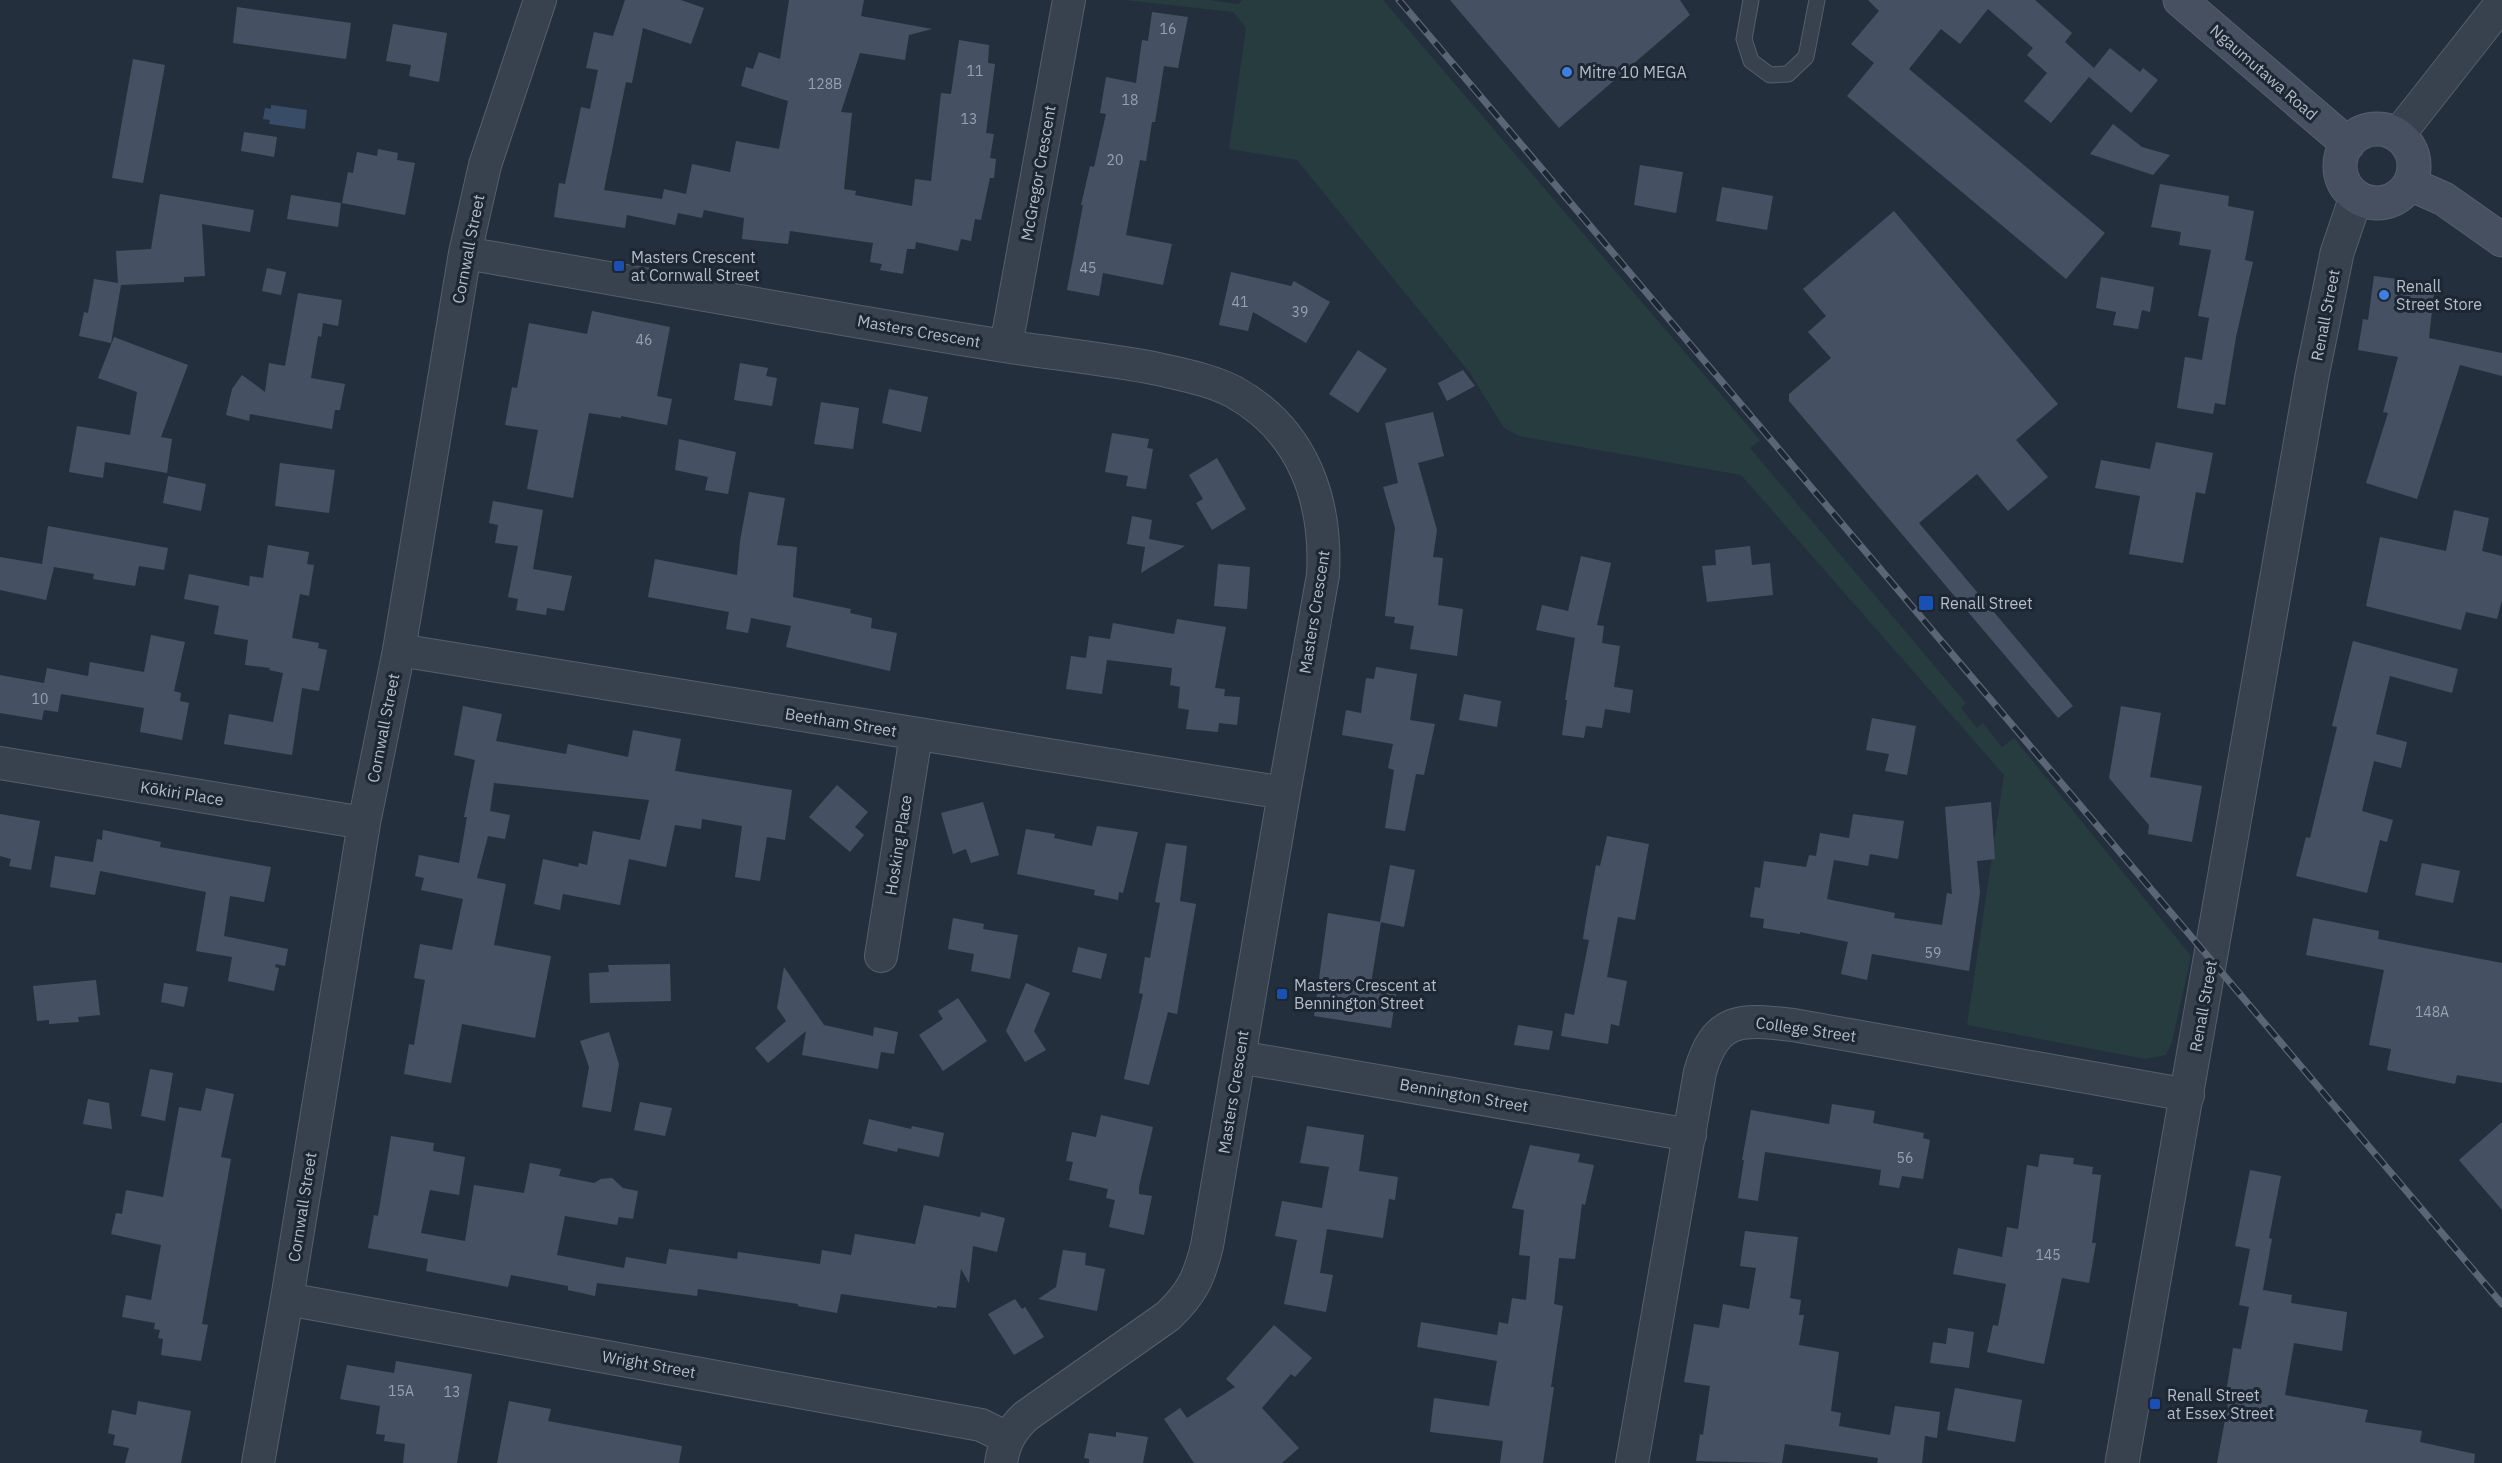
<svg xmlns="http://www.w3.org/2000/svg" width="2502" height="1463" font-family="'IBM Plex Sans',sans-serif">
  <style>
    .green { fill: #263c3f }
    .water { fill: #394c67 }
    .building { fill: #455162 }
    .lines { fill: none; stroke-linecap: round; stroke-linejoin: round }
    .service-casing { stroke: #565f6c; stroke-width: 17 }
    .minor-casing { stroke: #565f6c; stroke-width: 34 }
    .tertiary-casing { stroke: #565f6c; stroke-width: 35 }
    .secondary-casing { stroke: #565f6c; stroke-width: 35 }
    .service { stroke: #38414e; stroke-width: 15 }
    .minor { stroke: #38414e; stroke-width: 32 }
    .tertiary { stroke: #38414e; stroke-width: 33 }
    .secondary { stroke: #465061; stroke-width: 33 }
    .rail-casing { stroke: #5a6575; stroke-width: 7 }
    .rail { stroke: #1d2633; stroke-width: 4.5; stroke-dasharray: 14; stroke-linecap: butt }
    .shop-dot { fill: #3f7fe0; stroke: #1d2633; stroke-width: 2 }
    .transit-dot { fill: #1a4fb4; stroke: #1d2633; stroke-width: 2 }
    .labels { text-anchor: middle; dominant-baseline: central; stroke-width: 6; stroke-linejoin: round; paint-order: stroke }
    .number-label { font-size: 14px; fill: #98a1af }
    .poi-label { font-size: 16px; fill: #b4bcc9; stroke: #1d2633; text-anchor: start }
    .street-label { font-size: 16px; fill: #b4bcc9; stroke: #1d2633 }
  </style>
  <rect width="100%" height="100%" fill="#242f3e"/>
  <path class="green" d="M1125 0H1208L1238 4 1243 0H1383L1760 440 1750 448 1966 703 1961 708 1977 728 1983 723 2002 747 2014 738 2191 956 2172 1042 2166 1055 2145 1059 1967 1025 2004 775 1741 475 1519 436 1504 428 1470 373 1297 160 1229 149 1246 28 1233 12Z"/>
  <path class="water" d="M271 105 307 110 305 129 269 124 270 120 263 119 265 108 271 109Z"/>
  <path class="building" d="M625 0H681L704 8 691 44 643 28 632 83 626 82 604 190 662 199 664 189 686 194 692 164 730 172 736 141 779 149 788 101 741 86 746 67 753 69 759 52 780 59 789 0H864L861 16 932 29 909 35 905 60 860 53 841 112 852 113 844 189 856 191 855 195 912 206 915 179 931 181 941 93 951 94 959 40 989 45 988 63 995 64 986 133 994 134 990 158 996 159 994 178H990L981 220 975 219 971 241 961 239 958 251 916 242 915 249H907L903 274 880 270 882 264 870 262 873 243 790 231 788 244 742 239 744 218 704 210 702 218 678 213 675 225 627 215 625 228 554 217 559 183 565 184 581 107 590 109 598 70 586 68 594 32 613 36Z
    M1450 0H1680L1690 15 1559 128Z
    M1868 0H2035L2072 33 2065 42 2094 68 2110 48 2140 72 2143 68 2158 80 2131 113 2089 77 2051 123 2024 101 2047 73 2027 55 2033 48 1988 9 1960 44 1941 29 1909 69 2105 233 2066 279 1847 96 1874 63 1851 44 1879 11Z
    M237 7 351 23 346 59 233 43Z
    M1152 12 1188 17 1178 68 1164 66 1155 122H1152L1146 161 1140 160 1126 235 1172 244 1163 285 1103 273 1099 296 1067 290 1083 205H1081L1090 166 1094 167 1106 114 1100 113 1106 77 1136 83 1142 40 1148 41Z
    M393 24 447 33 439 82 409 76 411 65 386 61Z
    M133 59 165 65 143 183 112 178Z
    M2113 124 2142 147 2170 155 2153 175 2090 154Z
    M244 132 277 137 274 157 241 151Z
    M378 149 398 153 397 160 415 163 405 215 342 203 348 172 353 173 357 152 377 156Z
    M1640 165 1683 172 1676 213 1634 205Z
    M2160 184 2229 196 2228 206 2254 211 2245 260 2253 262 2236 337 2225 405 2215 403 2213 414 2177 408 2185 357 2202 360 2209 318 2198 316 2211 250 2179 245 2181 232 2151 227Z
    M1722 187 1773 196 1767 230 1716 221Z
    M160 194 254 210 250 232 202 224 205 276 184 277V282L121 285 111 343 79 336 84 312 88 313 94 279 118 283 116 251 151 249Z
    M291 195 341 203 338 227 287 219Z
    M1894 211 2058 404 2016 440 2048 477 2008 511 1977 474 1919 523 2073 706 2058 718 1789 401V394L1831 358 1808 332 1826 316 1803 289Z
    M267 268 286 272 281 295 262 291Z
    M1231 272 1291 286 1294 281 1330 302 1306 343 1253 312 1248 331 1219 325Z
    M2374 276 2435 284 2429 338 2502 353V376L2460 365 2417 499 2366 483 2388 413 2383 412 2398 357 2358 350 2363 319 2368 320Z
    M2101 277 2154 287 2150 312 2142 310 2138 329 2113 325 2116 312 2096 308Z
    M298 293 342 300 338 326 323 323 321 337 318 336 311 378 345 384 340 410H335L332 429 250 414 249 421 226 415 232 389 242 375 265 392 269 363 285 366Z
    M592 311 670 327 657 396 672 399 667 425 621 416V418L589 413 573 498 527 489 538 430 505 425 512 387 517 388 529 323 587 334Z
    M114 337 188 365 161 437 172 439 167 473 105 462 103 478 69 472 77 426 130 435 137 392 98 378Z
    M1358 350 1387 369 1358 413 1329 394Z
    M740 363 768 368 766 376 777 378 772 406 734 400Z
    M1463 370 1475 386 1447 401 1438 383Z
    M889 389 928 397 921 432 882 423Z
    M821 402 859 408 853 449 814 444Z
    M1433 412 1444 456 1418 463 1437 530 1433 557 1443 558 1438 605 1463 609 1457 656 1410 649 1414 626 1394 623 1395 617 1385 616 1395 528 1383 487 1398 483 1385 423Z
    M1112 433 1149 439 1147 448 1153 449 1146 489 1126 486 1128 476 1105 472Z
    M679 439 736 452 728 494 705 490 708 477 675 470Z
    M2156 442 2213 453 2205 494 2196 492 2183 563 2129 554 2140 496 2095 488 2101 460 2150 469Z
    M1217 458 1246 509 1212 530 1196 503 1203 499 1189 475Z
    M280 463 335 470 329 513 275 506Z
    M168 476 206 484 201 511 163 503Z
    M749 492 785 498 777 545 797 547 793 597 851 609 850 613 872 618 871 628 897 633 890 671 786 647 791 626 751 618 748 633 726 629 729 612 648 597 655 559 737 575 740 541Z
    M493 501 543 510 533 569 572 576 564 611 547 608 546 615 516 610 518 599 508 597 518 546 495 543 498 525 489 523Z
    M2454 510 2489 518 2482 551 2502 556V600L2497 619 2466 612 2461 630 2366 606 2380 537 2446 551Z
    M1132 516 1152 520 1149 539 1185 546 1141 573 1145 547 1127 544Z
    M48 526 168 548 164 570 139 566 135 586 93 579 94 574 54 567 46 600 0 590V557L42 564Z
    M268 545 309 552 307 564 314 565 309 596 300 594 292 638 319 643 318 648 327 650 319 691 302 688 292 755 224 744 229 714 273 722 283 673 269 670 270 668 245 665 248 640 214 634 219 606 184 599 189 574 249 586 250 576 263 578Z
    M1750 546 1752 565 1770 563 1773 595 1707 602 1702 566 1716 565 1715 550Z
    M1581 556 1611 563 1597 625 1604 626 1602 643 1620 646 1614 687 1633 690 1630 713 1605 709 1602 728 1586 726 1584 738 1562 735 1567 700H1565L1575 638 1536 630 1542 605 1568 611Z
    M1218 564 1250 567 1247 609 1214 606Z
    M1177 619 1226 627 1215 688 1225 689 1224 696 1240 697 1237 725 1219 723 1218 732 1186 729 1189 710 1178 708 1180 687 1170 685 1172 668 1107 660 1102 694 1066 689 1071 656 1086 658 1089 636 1110 639 1113 623 1174 634Z
    M151 635 185 642 174 691 181 693 180 701 189 703 182 740 140 732 144 708 61 694 58 712 44 710 42 720 0 713V675L44 683 47 668 88 676 90 662 144 672Z
    M2353 641 2458 669 2452 693 2390 676 2376 734 2407 742 2401 768 2374 761 2362 811 2393 820 2387 842 2380 840 2367 893 2296 876 2306 837 2310 838 2337 727 2332 726Z
    M1376 667 1417 674 1410 720 1435 724 1424 775 1416 774 1405 831 1385 828 1394 770 1388 768 1393 744 1342 735 1346 710 1361 713 1366 678 1374 679Z
    M1464 694 1501 701 1497 727 1459 720Z
    M463 706 502 714 496 741 566 754 568 744 628 757 633 730 681 739 675 771 792 790 785 840 767 837 760 881 735 877 742 826 702 819 701 829 675 825 666 867 629 859 620 905 563 894 560 910 534 904 543 859 578 867 579 863 587 865 593 831 640 840 649 800 494 783 490 811 510 815 505 839 488 836 477 878 506 884 494 945 551 956 535 1038 462 1024 451 1083 404 1074 409 1044 414 1045 425 980 414 978 420 944 452 950 463 899 421 890 424 878 415 876 419 855 459 863 467 817H464L475 760 454 755Z
    M2121 706 2161 713 2150 777 2202 786 2192 842 2148 834 2149 825 2109 778Z
    M1872 718 1916 726 1907 775 1885 771 1889 754 1866 750Z
    M837 785 868 812 855 827 864 835 850 852 809 817Z
    M983 802 999 855 971 863 966 849 953 854 941 813Z
    M1991 802 1995 859 1977 861 1980 893 1969 971 1872 954 1867 980 1841 974 1848 942 1800 932V934L1763 928 1764 919 1750 917 1755 887 1760 888 1764 861 1806 867 1809 855 1816 856 1820 833 1849 838 1853 814 1904 821 1898 859 1870 854 1868 866 1834 860 1827 899 1895 913 1894 918 1942 925 1947 893 1952 894 1945 807Z
    M0 814 40 821 31 870 9 866 11 859 0 856Z
    M1097 826 1138 832 1123 893 1119 892 1118 900 1094 895 1095 890 1017 874 1026 829 1055 834 1054 838 1092 846Z
    M103 830 161 842 160 847 271 867 264 902 230 896 224 936 288 949 285 966 276 964 275 967 279 968 274 991 228 981 232 957 196 951 206 892 100 871 95 895 50 887 55 856 93 862 97 839 102 840Z
    M1607 836 1649 844 1635 920 1618 917 1607 977 1627 981 1619 1026 1611 1024 1608 1044 1561 1036 1565 1013 1574 1015 1589 940 1583 939 1585 925 1596 865 1600 866Z
    M1166 843 1187 846 1180 901 1196 904 1177 1014 1168 1012 1149 1085 1124 1079 1143 994 1139 993 1145 957 1150 958 1160 903 1155 902Z
    M2422 863 2460 871 2453 903 2415 895Z
    M1390 865 1415 870 1404 927 1380 922Z
    M1328 913 1381 922 1370 990 1396 994 1391 1028 1314 1016Z
    M953 918 984 924 983 929 1018 935 1010 979 971 971 974 954 948 949Z
    M2313 918 2379 931 2378 939 2502 963V1083L2457 1075 2455 1084 2387 1070 2391 1049 2369 1045 2384 970 2306 955Z
    M1078 947 1107 954 1101 979 1072 972Z
    M670 964 671 1001 590 1003 589 973 609 972 608 965Z
    M784 967 824 1025 873 1036 874 1027 898 1032 894 1054 881 1052 878 1069 802 1055 806 1031 768 1063 755 1048 786 1021 777 1008Z
    M96 980 100 1015 78 1017 79 1022 49 1024V1020L37 1021 33 986Z
    M164 983 188 987 184 1007 161 1002Z
    M1026 983 1050 993 1034 1031 1046 1050 1025 1062 1006 1031Z
    M958 998 987 1041 943 1071 919 1035 943 1019 938 1011Z
    M1518 1025 1553 1031 1549 1050 1514 1045Z
    M609 1032 619 1064 611 1112 582 1107 589 1067 580 1041Z
    M150 1069 173 1073 165 1121 141 1116Z
    M206 1088 234 1094 221 1157 231 1159 202 1324 208 1325 201 1361 161 1355 163 1339 158 1338 160 1330 154 1329 155 1323 122 1317 126 1295 151 1300 161 1245 111 1234 116 1213 122 1214 126 1190 163 1197 179 1107 201 1111Z
    M88 1099 109 1103 112 1129 83 1124Z
    M640 1102 672 1108 665 1136 634 1130Z
    M1832 1104 1875 1111 1873 1123 1924 1133 1923 1138 1930 1140 1923 1179 1902 1176 1899 1188 1879 1185 1881 1170 1765 1152 1758 1201 1738 1198 1744 1160H1742L1751 1110 1829 1124Z
    M1101 1115 1153 1127 1139 1187V1194L1152 1196 1144 1235 1109 1227 1115 1200 1106 1198 1108 1189 1069 1180 1073 1162 1066 1161 1072 1132 1096 1137Z
    M869 1119 911 1129 912 1126 944 1133 939 1157 898 1148 897 1152 863 1144Z
    M2502 1122V1210L2459 1160Z
    M1307 1126 1364 1135 1359 1171 1398 1177 1395 1200 1389 1199 1383 1238 1327 1229 1320 1273 1333 1275 1326 1312 1284 1304 1297 1240 1275 1236 1282 1201 1322 1208 1329 1167 1300 1163Z
    M391 1136 434 1143 433 1151 465 1157 459 1195 430 1190 421 1233 465 1241 474 1185 524 1193 530 1163 561 1169 559 1176 594 1183 601 1179 612 1178 623 1188 638 1191 633 1219 619 1217 617 1225 565 1216 557 1255 624 1268 626 1257 666 1264 669 1249 737 1259 738 1252 820 1264 822 1250 851 1255 855 1234 915 1244 924 1205 980 1217 981 1212 1005 1218 997 1252 973 1246 969 1283 961 1269 956 1308 937 1306V1308L841 1294 837 1313 798 1306V1304L698 1289 697 1296 597 1283 595 1296 568 1290V1286L511 1275 508 1287 426 1271 428 1259 368 1248 374 1215 378 1216Z
    M1530 1145 1580 1154 1578 1162 1594 1165 1585 1205 1582 1204 1575 1259 1559 1258 1554 1304 1563 1306 1551 1387H1554L1543 1463H1500L1503 1441 1430 1432 1434 1398 1489 1406 1497 1361 1417 1347 1421 1322 1497 1335 1499 1322 1508 1324 1512 1298 1526 1300 1530 1256 1519 1255 1524 1210 1512 1208Z
    M2040 1154 2074 1158 2073 1164 2093 1167 2092 1174 2101 1175 2092 1243H2096L2089 1283 2062 1278 2044 1364 1987 1352 1993 1325 1998 1326 2006 1284 1953 1274 1958 1248 2002 1257 2007 1227 2018 1229 2027 1165 2038 1167Z
    M2250 1170 2281 1176 2269 1238 2272 1239 2263 1290 2292 1295 2291 1303 2347 1312 2342 1351 2294 1343 2285 1395 2368 1410 2365 1422 2422 1431 2420 1442 2475 1454 2474 1463H2217L2231 1387H2227L2233 1348 2241 1349 2249 1307 2239 1305 2250 1249 2235 1246Z
    M1745 1231 1798 1237 1790 1298 1801 1300 1799 1315H1804L1799 1345 1839 1352 1831 1411 1841 1413 1839 1426 1890 1435 1895 1406 1940 1412 1937 1438 1925 1436 1922 1463H1877L1878 1458 1785 1444 1782 1463 1696 1461 1700 1434 1703 1435 1710 1386 1684 1382 1694 1324 1719 1328 1723 1304 1749 1309 1756 1268 1740 1266Z
    M1063 1250 1086 1253 1085 1265 1105 1269 1097 1311 1038 1299 1056 1287Z
    M1015 1299 1022 1309 1025 1307 1044 1337 1014 1355 988 1314Z
    M1274 1325 1312 1358 1295 1377 1291 1374 1262 1408 1299 1448 1282 1463H1194L1164 1419 1180 1408 1187 1418 1235 1387 1226 1379Z
    M1948 1328 1974 1332 1969 1368 1930 1363 1933 1342 1946 1344Z
    M396 1361 472 1374 457 1463H403L405 1444 384 1441 385 1435 376 1434 380 1406 340 1399 347 1365 394 1373Z
    M1955 1388 2022 1400 2015 1442 1947 1430Z
    M138 1401 191 1411 181 1463H125L129 1448 113 1445 115 1435 108 1433 112 1410 136 1415Z
    M509 1401 551 1409 548 1421 682 1446 679 1463H497Z
    M1116 1432 1148 1437 1143 1463H1089V1459L1084 1458 1089 1433 1116 1437Z"/>
  <g class="lines">
    <g class="service-casing">
      <path id="service" d="M1751 0 1744 39 1751 61 1770 75 1788 74 1806 57 1817 0"/>
    </g>
    <g class="minor-casing">
      <path id="minor" d="M465 253C645 284 824 317 1004 346 1056 354 1107 359 1158 369 1184 375 1211 380 1234 392 1304 431 1327 501 1323 575L1284 793 1207 1246C1199 1278 1192 1293 1168 1316L1026 1416C1011 1430 1004 1443 1001 1463
        M1006 346 1069 0
        M399 650 1284 793
        M0 763 364 823
        M881 956 916 735
        M1239 1057 1690 1135
        M287 1299 981 1425 1007 1438
        M258 1463 287 1299 364 823 399 650 465 253 485 165 540 0
        M1632 1463 1700 1072C1716 1016 1742 1019 1793 1025L2188 1095"/>
    </g>
    <g class="tertiary-casing">
      <path id="tertiary" d="M2398 135 2502 3
        M2122 1463 2312 376 2337 253 2356 197"/>
    </g>
    <g class="secondary-casing">
      <path id="secondary" d="M2180 0 2348 144
        M2340 166a37 37 0 1 1 74 0a37 37 0 1 1-74 0Z
        M2410 184 2444 199 2502 240"/>
    </g>
    <use href="#service" class="service"/>
    <use href="#minor" class="minor"/>
    <use href="#tertiary" class="tertiary"/>
    <use href="#secondary" class="secondary"/>
    <g class="rail-casing">
      <path id="rail" d="M1399 0 2502 1304"/>
    </g>
    <use href="#rail" class="rail"/>
  </g>
  <g class="shop-dot">
    <circle cx="1567" cy="72" r="6"/>
    <circle cx="2384" cy="295" r="6"/>
  </g>
  <g class="transit-dot">
    <rect x="613" y="260" width="12" height="12" rx="3"/>
    <rect x="1918" y="595" width="16" height="16" rx="3"/>
    <rect x="1276" y="988" width="12" height="12" rx="3"/>
    <rect x="2149" y="1398" width="12" height="12" rx="3"/>
  </g>
  <g class="labels">
    <g class="number-label">
      <text x="1168" y="29">16</text>
      <text x="975" y="71">11</text>
      <text x="825" y="84">128B</text>
      <text x="1130" y="100">18</text>
      <text x="969" y="119">13</text>
      <text x="1115" y="160">20</text>
      <text x="1088" y="268">45</text>
      <text x="1240" y="302">41</text>
      <text x="1300" y="312">39</text>
      <text x="644" y="340">46</text>
      <text x="40" y="699">10</text>
      <text x="1933" y="953">59</text>
      <text x="2432" y="1012">148A</text>
      <text x="1905" y="1158">56</text>
      <text x="2048" y="1255">145</text>
      <text x="401" y="1391">15A</text>
      <text x="452" y="1392">13</text>
    </g>
    <g class="poi-label">
      <text x="1579" y="72">Mitre 10 MEGA</text>
      <text x="631" y="257">Masters Crescent<tspan x="631" dy="18">at Cornwall Street</tspan></text>
      <text x="2396" y="286">Renall<tspan x="2396" dy="18">Street Store</tspan></text>
      <text x="1940" y="603">Renall Street</text>
      <text x="1294" y="985">Masters Crescent at<tspan x="1294" dy="18">Bennington Street</tspan></text>
      <text x="2167" y="1395">Renall Street<tspan x="2167" dy="18">at Essex Street</tspan></text>
    </g>
    <g class="street-label">
      <text transform="translate(2264 72) rotate(41)">Ngaumutawa Road</text>
      <text transform="translate(1038 173) rotate(-80)">McGregor Crescent</text>
      <text transform="translate(468 249) rotate(-79)">Cornwall Street</text>
      <text transform="translate(2325 315) rotate(-79)">Renall Street</text>
      <text transform="translate(919 331) rotate(10)">Masters Crescent</text>
      <text transform="translate(1314 612) rotate(-81)">Masters Crescent</text>
      <text transform="translate(841 722) rotate(9)">Beetham Street</text>
      <text transform="translate(383 728) rotate(-79)">Cornwall Street</text>
      <text transform="translate(182 793) rotate(9)">Kōkiri Place</text>
      <text transform="translate(898 845) rotate(-81)">Hosking Place</text>
      <text transform="translate(2203 1006) rotate(-80)">Renall Street</text>
      <text transform="translate(1806 1029) rotate(8)">College Street</text>
      <text transform="translate(1233 1092) rotate(-81)">Masters Crescent</text>
      <text transform="translate(1464 1095) rotate(10)">Bennington Street</text>
      <text transform="translate(302 1207) rotate(-81)">Cornwall Street</text>
      <text transform="translate(649 1364) rotate(10)">Wright Street</text>
    </g>
  </g>
</svg>
